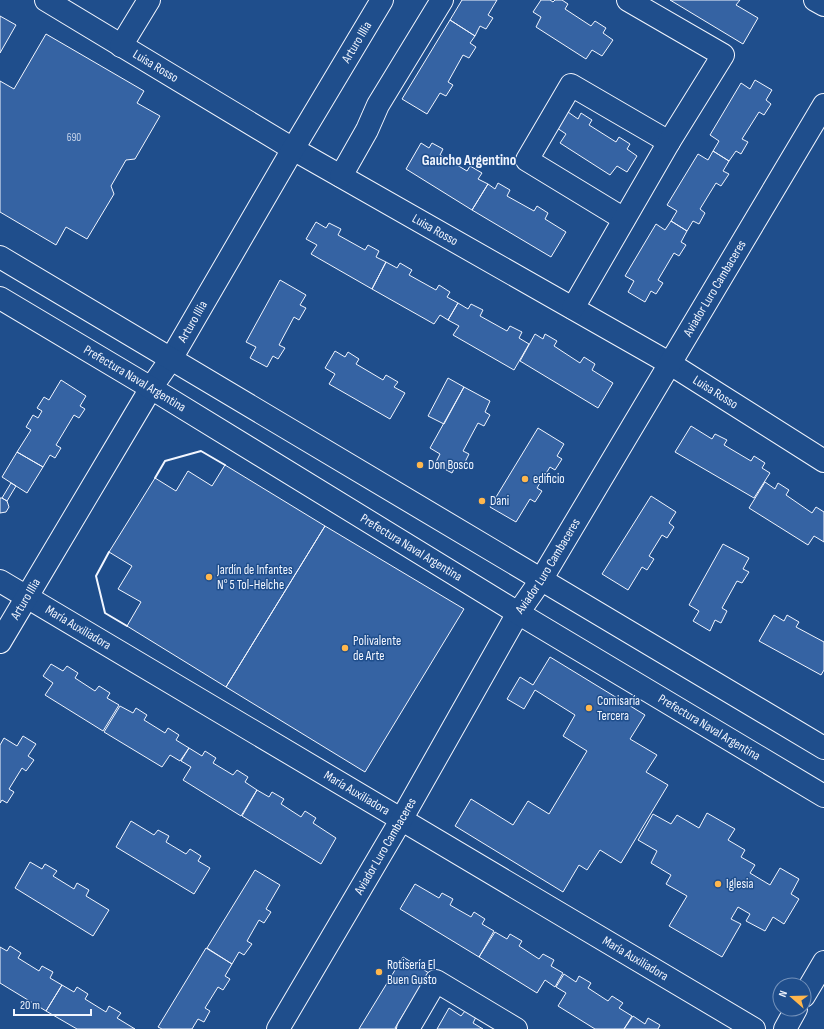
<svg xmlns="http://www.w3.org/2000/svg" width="824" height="1029" font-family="'Sofia Sans Condensed',sans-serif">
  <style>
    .building { fill: #3563a3; stroke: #f2f6ff }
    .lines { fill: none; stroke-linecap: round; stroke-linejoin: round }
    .minor-casing { stroke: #f2f6ff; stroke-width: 24 }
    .secondary-casing { stroke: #f2f6ff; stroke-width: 24 }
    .minor { stroke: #1f4e8c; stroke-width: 22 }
    .secondary { stroke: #1f4e8c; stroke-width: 22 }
    .wall { stroke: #f2f6ff; stroke-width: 2 }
    .poi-dot { fill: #ffb74d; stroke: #1f4e8c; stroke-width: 1.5 }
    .labels { text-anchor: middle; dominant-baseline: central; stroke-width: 3; stroke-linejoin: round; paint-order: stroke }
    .number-label { font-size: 11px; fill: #c3d1e8 }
    .street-label { font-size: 13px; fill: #f2f6ff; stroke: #1f4e8c }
    .poi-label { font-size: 13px; fill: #f2f6ff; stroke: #1f4e8c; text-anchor: start }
    .quarter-label { font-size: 15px; font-weight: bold; fill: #f2f6ff; stroke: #1f4e8c }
  </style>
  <rect width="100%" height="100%" fill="#1f4e8c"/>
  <path class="building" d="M462 0H497L488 15 493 18 486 29 480 26 475 36 450 20Z
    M541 0H550L553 2 555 0H562L568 4 565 9 591 26 595 21 606 28 603 33 613 40 602 56 592 50 586 59 536 27 541 17 533 12Z
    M670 0H740L736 5 758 18 743 44Z
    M0 16 16 25 0 53Z
    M450 20 475 36 470 43 476 47 469 58 463 55 448 82 453 85 446 96 440 93 427 114 402 99Z
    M46 34 144 91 137 103 160 116 135 159 126 160 111 186 114 194 87 239 66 227 56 245 0 212V81L14 89Z
    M755 80 772 90 766 100 771 104 764 115 759 112 742 139 748 142 741 154 736 151 729 161 713 151 719 141 710 135 741 83 750 89Z
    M568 112 578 119 581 113 592 120 589 125 616 142 619 137 630 144 627 149 637 156 627 172 617 166 610 175 560 143 566 134 557 128Z
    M421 143 429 148 432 143 443 149 440 155 467 171 470 166 482 173 478 179 488 184 472 210 406 169Z
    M713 151 729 161 723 171 729 174 721 186 716 183 700 209 705 213 699 224 693 221 687 231 671 221 677 211 667 205 698 154 708 160Z
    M498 183 510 190 507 196 534 211 537 206 548 213 545 219 566 232 551 257 472 210 488 184 495 189Z
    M671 221 687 231 681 242 686 245 679 256 674 253 658 280 663 283 656 294 651 291 645 302 628 292 634 281 625 276 656 224 665 230Z
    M316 222 326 228 329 223 341 229 338 235 365 250 368 245 379 251 376 257 386 262 372 289 311 254 317 245 306 239Z
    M386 262 397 268 400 263 412 270 409 275 436 290 439 285 450 292 447 297 458 303 448 320 440 315 434 324 372 289Z
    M280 280 306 295 300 305 306 308 299 320 294 317 279 345 285 348 278 359 273 356 267 367 250 358 256 347 246 342Z
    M458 303 468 309 471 304 483 310 480 316 507 331 510 326 522 332 519 338 529 344 514 370 453 335 459 326 448 320Z
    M535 334 543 339 545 334 557 341 554 346 580 363 584 357 595 364 592 370 613 383 598 408 520 361Z
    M335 351 345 357 348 352 359 359 356 364 383 380 386 375 398 382 394 387 405 393 390 419 329 384 335 374 325 368Z
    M448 378 464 387 444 424 428 416Z
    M61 380 86 396 80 406 85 409 79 418 74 415 56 445 61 448 55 458 50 455 43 467 17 452 31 430 26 427 33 415 38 418 42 411 37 408 44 397 49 400Z
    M464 387 490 401 485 412 490 415 484 426 478 423 463 451 469 454 463 466 457 463 452 473 435 464 440 454 430 448Z
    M691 426 712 439 715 434 727 440 724 445 751 461 754 456 765 463 762 468 770 473 754 498 675 452Z
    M538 428 564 444 557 456 562 459 555 470 550 467 537 488 542 491 535 502 530 499 516 522 490 507Z
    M17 452 43 467 27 493 2 477Z
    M225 465 325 526 226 687 127 626 141 602 118 589 132 566 109 552 155 478 176 491 188 471 212 486Z
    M765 482 775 489 778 483 789 490 786 495 812 513 816 507 824 512V542L814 536 808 545 749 508Z
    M11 483 16 486 7 501 2 498Z
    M651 496 676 512 669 523 674 527 667 538 662 535 649 556 654 559 647 570 642 567 628 590 602 574Z
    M0 498H2L7 501 9 507 6 512 0 513Z
    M325 526 464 609 365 772 226 687Z
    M723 544 749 558 743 569 749 572 742 583 737 581 722 608 727 611 721 623 715 620 710 631 693 621 699 611 689 605Z
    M774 615 784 621 787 615 799 622 796 627 824 642V670L821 675 759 641Z
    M550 657 645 715 630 739 657 755 646 772 668 785 621 863 600 850 587 870 579 865 563 892 455 826 471 799 513 825 528 801 549 814 587 751 563 736 575 715 535 690 524 709 507 699 520 677 533 685Z
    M51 664 63 671 67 666 78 673 75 678 95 691 99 686 110 693 107 698 119 705 103 731 45 695 53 683 43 676Z
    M120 706 133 713 136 708 147 715 144 720 165 733 168 728 179 735 176 740 189 748 180 761 170 755 162 767 104 732Z
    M23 736 36 744 28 756 34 760 26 771 22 768 9 789 14 792 7 803 2 800 0 803V745L4 738 17 746Z
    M189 748 202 756 205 751 216 758 213 763 233 775 237 770 248 777 245 782 257 790 241 816 183 780 191 767 181 761Z
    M257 790 269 797 272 792 284 799 281 804 301 817 305 811 316 818 313 823 336 838 321 864 242 816Z
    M707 813 735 829 728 840 745 850 741 857 755 865 750 873 770 885 780 868 799 879 791 894 799 899 784 924 773 917 765 931 746 921 750 914 738 907 731 919 741 924 722 957 669 926 687 896 666 884 671 875 651 863 657 851 638 840 653 814 671 824 677 815 699 828Z
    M131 821 154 835 158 830 169 836 166 842 186 854 190 849 201 856 198 861 210 868 194 894 116 847Z
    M30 862 42 869 45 864 57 871 53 876 74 889 77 883 89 890 86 896 109 910 93 936 15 888Z
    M255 870 280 885 266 909 271 912 264 923 259 920 247 941 252 944 244 955 239 952 232 964 207 948Z
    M415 884 439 898 442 893 453 899 450 905 471 917 474 912 485 919 482 924 494 931 479 957 400 909Z
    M495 932 507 939 510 934 522 941 519 946 539 959 543 954 554 960 551 966 563 973 555 987 545 980 537 993 479 957Z
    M10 946 21 953 18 958 39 971 42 966 53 972 50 978 62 985 46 1011 0 983V947L7 951Z
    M206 948 232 964 225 976 230 979 223 990 218 987 205 1008 210 1011 204 1022 198 1019 192 1029H162L158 1027Z
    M403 957 429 973 395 1028 397 1029H359Z
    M564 974 576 982 579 976 591 983 588 988 608 1001 612 996 623 1003 619 1008 632 1016 624 1029H595L558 1006 566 993 556 987Z
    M62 985 74 992 77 987 88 994 85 999 106 1012 109 1006 121 1013 117 1018 135 1029H77L46 1011Z
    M449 1008 461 1016 465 1011 476 1017 473 1023 483 1029H437Z
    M633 1016 645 1024 648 1018 660 1025 658 1029H624Z"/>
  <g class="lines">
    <g class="minor-casing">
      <g id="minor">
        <path id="s1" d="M46 0 293 149 669 363 824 461"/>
        <path d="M815 0 824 5"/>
        <path d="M121 46 149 0"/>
        <path d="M341 176 367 130 378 105 442 0"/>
        <path d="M624 219 527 160 571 85 669 142"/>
        <path d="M573 308 669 142 723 55 628 0"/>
        <path id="s2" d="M0 581 754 1029"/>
        <path id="s3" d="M0 642 151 388 171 359 293 149 382 0"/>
        <path d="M804 996 824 962"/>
        <path id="s4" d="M278 1029 401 820 518 613 541 580 824 105"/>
        <path d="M408 1029 436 981 516 1029"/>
        <path d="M785 1029 796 1009"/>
      </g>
    </g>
    <g class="secondary-casing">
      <g id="secondary">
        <path d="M0 257 824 748"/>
        <path id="s5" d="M0 298 151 388 518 613 824 796"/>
      </g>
    </g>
    <use href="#minor" class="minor"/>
    <use href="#secondary" class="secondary"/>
    <path class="wall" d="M155 478 165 461 201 451 225 465
      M109 552 96 576 105 613 127 626"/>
  </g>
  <g class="poi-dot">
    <circle cx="420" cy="465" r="4"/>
    <circle cx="525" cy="479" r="4"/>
    <circle cx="482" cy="501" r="4"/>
    <circle cx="209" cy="577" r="4"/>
    <circle cx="345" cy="648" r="4"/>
    <circle cx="589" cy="708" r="4"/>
    <circle cx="718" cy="884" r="4"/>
    <circle cx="379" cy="972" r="4"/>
  </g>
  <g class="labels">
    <g class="number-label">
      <text x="74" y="137">690</text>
    </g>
    <g class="street-label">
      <text stroke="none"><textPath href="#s3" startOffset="698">Arturo Illia</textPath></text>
      <text stroke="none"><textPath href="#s1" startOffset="128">Luisa Rosso</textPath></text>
      <text stroke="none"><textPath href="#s1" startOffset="452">Luisa Rosso</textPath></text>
      <text stroke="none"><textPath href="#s4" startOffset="860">Aviador Luro Cambaceres</textPath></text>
      <text stroke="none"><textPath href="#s3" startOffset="374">Arturo Illia</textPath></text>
      <text stroke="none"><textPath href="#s5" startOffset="157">Prefectura Naval Argentina</textPath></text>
      <text stroke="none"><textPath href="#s1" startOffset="776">Luisa Rosso</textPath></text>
      <text stroke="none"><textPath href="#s5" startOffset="481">Prefectura Naval Argentina</textPath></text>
      <text stroke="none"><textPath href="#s4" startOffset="536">Aviador Luro Cambaceres</textPath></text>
      <text stroke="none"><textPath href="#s3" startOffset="50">Arturo Illia</textPath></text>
      <text stroke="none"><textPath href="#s2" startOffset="91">María Auxiliadora</textPath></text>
      <text stroke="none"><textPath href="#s5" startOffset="829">Prefectura Naval Argentina</textPath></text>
      <text stroke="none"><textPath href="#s2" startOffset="415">María Auxiliadora</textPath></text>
      <text stroke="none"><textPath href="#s4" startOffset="212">Aviador Luro Cambaceres</textPath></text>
      <text stroke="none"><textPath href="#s2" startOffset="739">María Auxiliadora</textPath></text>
    </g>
    <g class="poi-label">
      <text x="428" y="465">Don Bosco</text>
      <text x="533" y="479">edificio</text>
      <text x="490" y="501">Dani</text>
      <text x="217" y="570">Jardín de Infantes<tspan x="217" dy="15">N° 5 Tol-Helche</tspan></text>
      <text x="353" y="641">Polivalente<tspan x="353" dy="15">de Arte</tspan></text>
      <text x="597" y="701">Comisaría<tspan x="597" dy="15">Tercera</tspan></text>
      <text x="726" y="884">Iglesia</text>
      <text x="387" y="965">Rotisería El<tspan x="387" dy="15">Buen Gusto</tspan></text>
    </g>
    <g class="quarter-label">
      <text x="469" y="160">Gaucho Argentino</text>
    </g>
  </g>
  <g transform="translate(792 997) rotate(290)"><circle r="19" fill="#1f4e8c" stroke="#7391ba"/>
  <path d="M0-3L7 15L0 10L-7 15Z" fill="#ffb74d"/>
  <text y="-6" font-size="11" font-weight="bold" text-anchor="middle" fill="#f2f6ff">N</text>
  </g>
  <path d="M14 1009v6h77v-6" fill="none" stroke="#f2f6ff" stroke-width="2"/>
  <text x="20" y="1009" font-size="12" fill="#f2f6ff" stroke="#1f4e8c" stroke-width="3" paint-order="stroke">20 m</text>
</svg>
